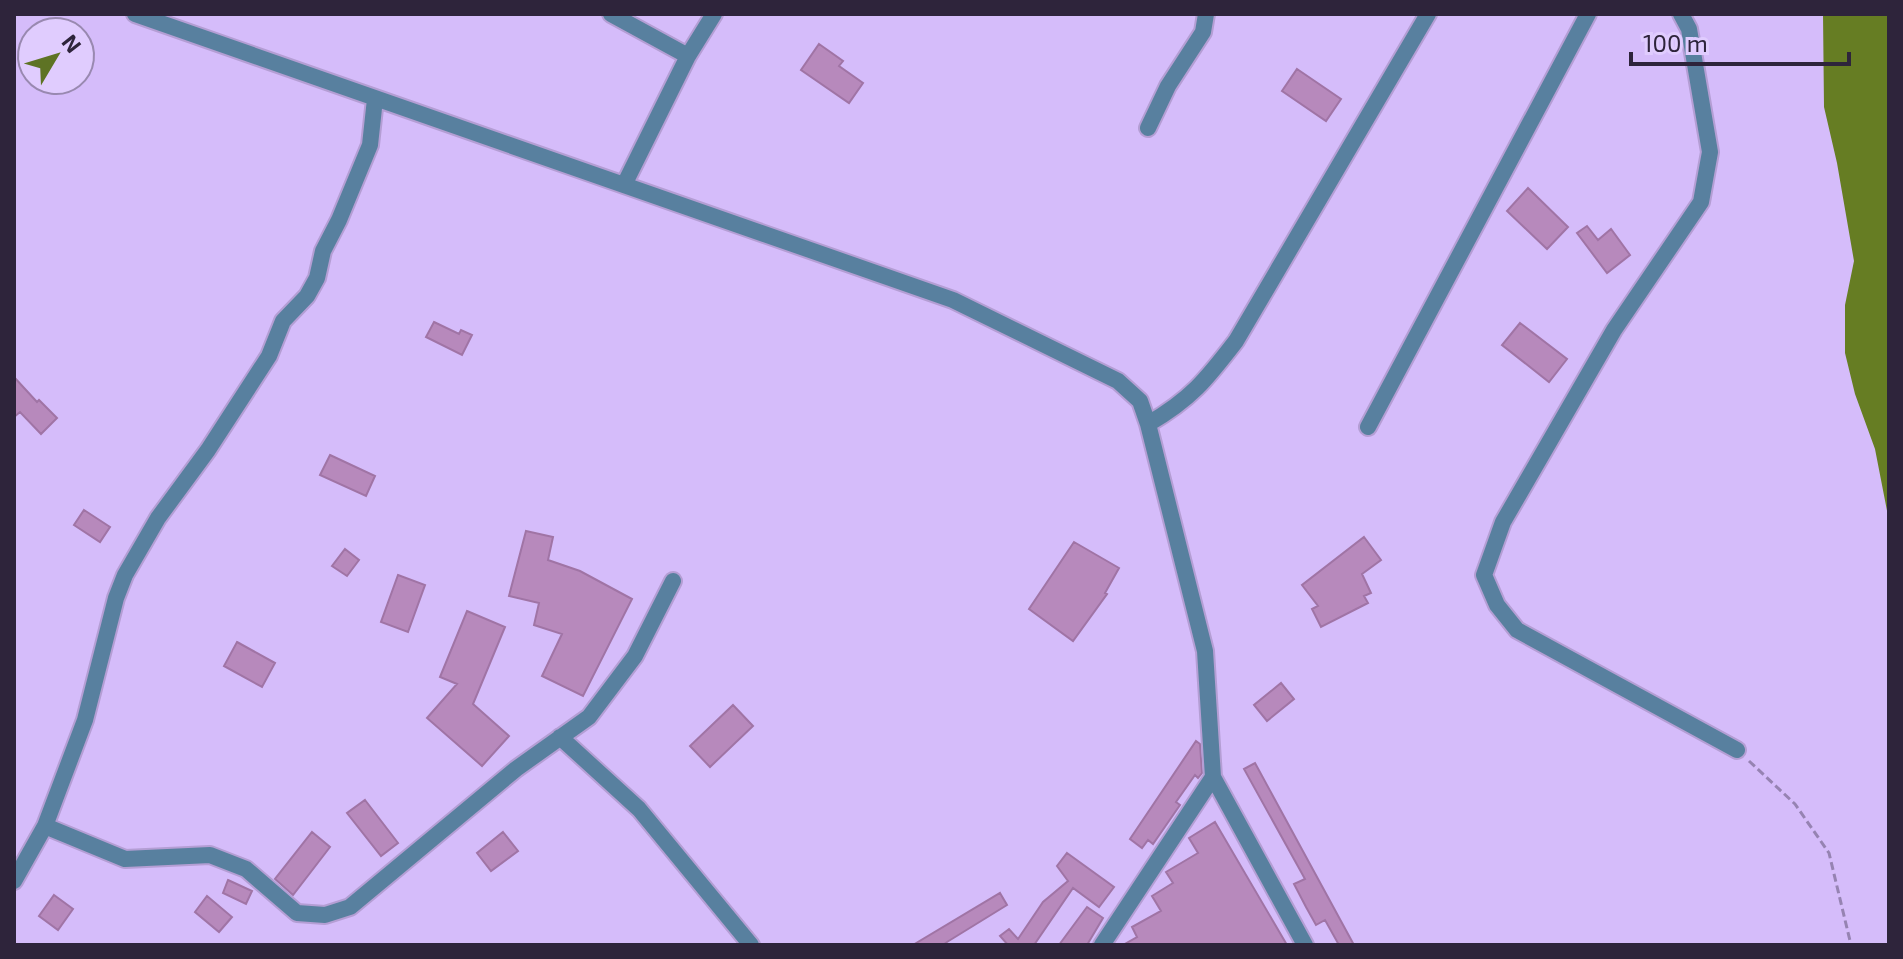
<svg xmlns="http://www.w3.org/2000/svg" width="1903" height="959" font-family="'Exo 2',sans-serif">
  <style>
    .water { fill: #667d23 }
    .building { fill: #b789bc; stroke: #a074a5; stroke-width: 2 }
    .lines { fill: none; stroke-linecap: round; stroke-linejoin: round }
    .street-casing { stroke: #b49ed4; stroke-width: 20 }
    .path { stroke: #9683b2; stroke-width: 3; stroke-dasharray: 8 4; stroke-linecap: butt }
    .street { stroke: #58809f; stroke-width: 16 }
  </style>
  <rect width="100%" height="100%" fill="#d5bcfa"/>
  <path class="water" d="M1823 14H1889V521L1875 449 1855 394 1845 353V305L1854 261 1837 163 1824 107Z"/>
  <path class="building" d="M819 44 843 61 839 66 863 83 849 103 801 70Z
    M1297 69 1341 99 1326 121 1282 91Z
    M1528 188 1568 227 1547 249 1507 211Z
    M1587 226 1598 240 1611 229 1630 255 1607 273 1577 233Z
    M434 322 459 334 461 330 472 335 462 355 426 337Z
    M1520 323 1567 359 1549 382 1502 345Z
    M14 377 37 402 39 400 57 418 41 434 20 412 14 417Z
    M330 455 375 476 366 496 320 475Z
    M84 510 110 527 100 542 74 525Z
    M526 531 553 537 548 560 580 571 632 599 583 696 542 676 562 634 534 625 539 603 509 596Z
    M1364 537 1381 560 1362 574 1371 593 1364 596 1368 603 1321 627 1312 609 1318 606 1302 585Z
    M1074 542 1119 568 1105 593 1107 594 1073 641 1029 609Z
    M345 549 359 560 347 576 332 566Z
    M398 575 425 585 408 632 381 622Z
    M467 611 505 627 473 704 509 736 482 766 427 718 457 684 440 677Z
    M237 642 275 663 262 687 224 666Z
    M1281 683 1294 699 1267 721 1254 705Z
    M733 705 753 726 710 767 690 746Z
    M1196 741 1200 744 1202 773 1198 778 1195 775 1176 802 1180 805 1153 844 1148 840 1142 848 1130 839Z
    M1255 763 1354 945H1339L1325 920 1316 925 1306 907 1294 884 1305 879 1244 769Z
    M365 800 398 843 381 856 347 813Z
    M1215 822 1287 945H1123L1137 937 1132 927 1161 911 1152 896 1173 883 1166 872 1198 853 1189 838Z
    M312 832 330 847 293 895 275 879Z
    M503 832 518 851 491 871 477 853Z
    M1067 853 1114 887 1099 907 1073 888 1034 945H1008L1000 936 1009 929 1018 939 1043 902 1068 881 1057 866Z
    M228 880 252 891 246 904 223 893Z
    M1000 893 1007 905 947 942 943 945H913Z
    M54 895 73 909 58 930 39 916Z
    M207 896 232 917 219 932 195 912Z
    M1087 907 1103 918 1087 945H1059Z"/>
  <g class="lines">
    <g class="street-casing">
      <path id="street" d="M135 14 953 300 1118 381 1140 401 1148 424 1205 651 1213 777
        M611 14 688 56
        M1681 14 1689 29 1710 152 1701 202 1614 330 1503 522 1484 575 1497 605 1517 630 1737 750
        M1148 128 1168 86 1203 32 1206 14
        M624 185 688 56 714 14
        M1148 424C1191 399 1206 380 1236 341L1428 14
        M1368 427 1588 14
        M560 737 639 809 751 945
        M45 826 125 859 210 855 246 869 297 913 325 915 350 907 516 769 589 717 635 656 673 581
        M14 881 45 826 85 720 116 598 125 575 158 518 208 450 269 356 283 321 307 296 317 278 323 251 339 220 370 145 375 99
        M1102 945 1213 777 1305 945"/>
    </g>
    <path class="path" d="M1749 761 1795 804 1829 853 1851 945"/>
    <use href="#street" class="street"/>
  </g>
  <rect width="1903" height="959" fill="none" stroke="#2e243b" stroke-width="32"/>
  <g transform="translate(56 56) rotate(52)"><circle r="38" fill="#e0ccfe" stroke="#9989b0" stroke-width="2"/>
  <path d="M0-6L14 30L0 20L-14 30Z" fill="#5e7324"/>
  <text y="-12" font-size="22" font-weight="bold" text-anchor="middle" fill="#2e243b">N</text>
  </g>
  <path d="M1631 52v12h218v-12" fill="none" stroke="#2e243b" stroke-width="4"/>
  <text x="1643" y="52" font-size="24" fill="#2e243b" stroke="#e0ccfe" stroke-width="6" paint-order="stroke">100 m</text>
</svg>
